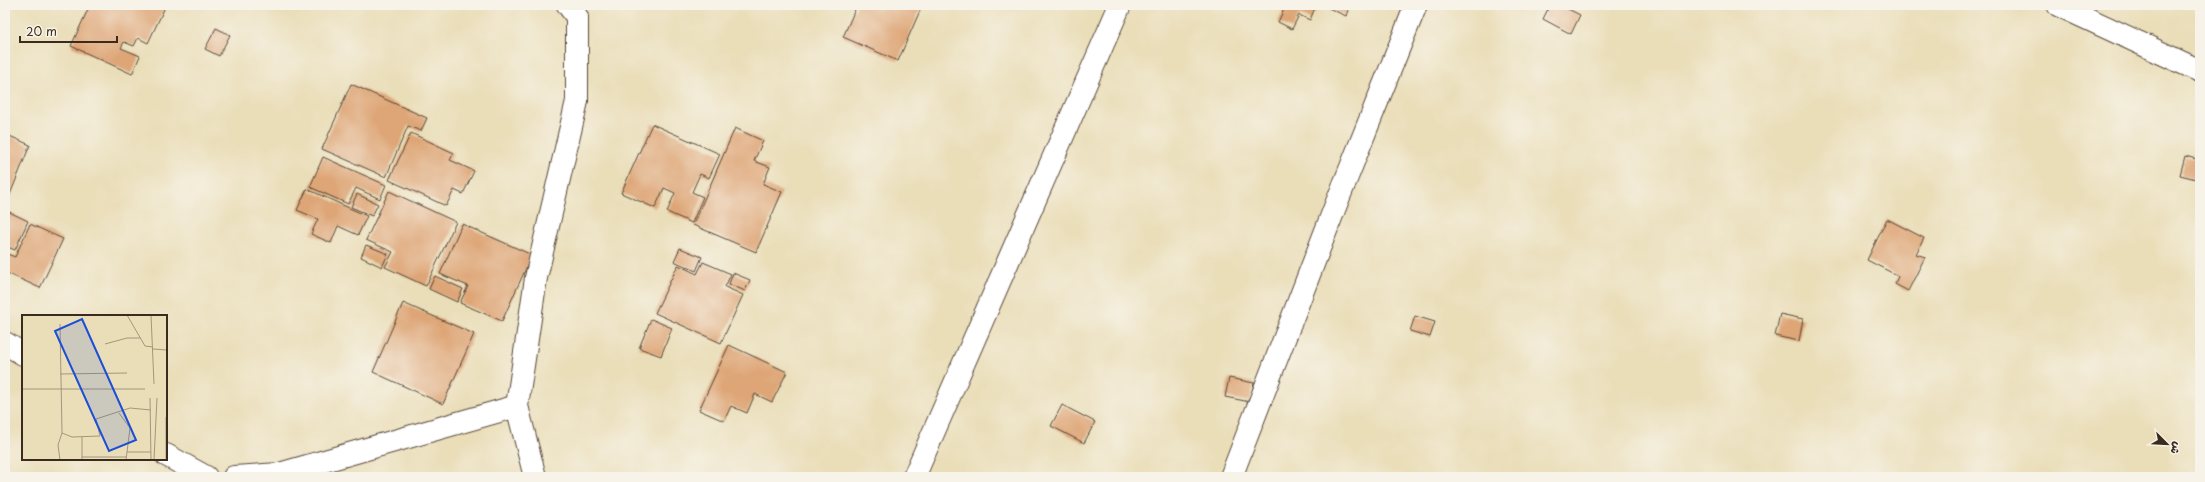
<svg xmlns="http://www.w3.org/2000/svg" width="2205" height="482" font-family="'Playpen Sans','Playpen Sans Arabic',sans-serif">
  <style>
    .building { fill: #dea677 }
    .lines { fill: none; stroke-linecap: round; stroke-linejoin: round }
    .minor-casing { stroke: #554535; stroke-width: 24 }
    .minor { stroke: #fff; stroke-width: 22 }
    .inset-road { fill: none; stroke: #a4967b; stroke-width: 1 }
    .view { fill: #1d4ed8; fill-opacity: 0.15; stroke: #1d4ed8; stroke-width: 2 }
    .inset-edge { fill: none; stroke: #3b2a1e; stroke-width: 2 }
  </style>
  <rect width="100%" height="100%" fill="#f7f3e8"/>
  <filter id="ink" filterUnits="userSpaceOnUse"><feTurbulence type="fractalNoise" baseFrequency=".025" numOctaves="2"/><feDisplacementMap in="SourceGraphic" scale="8" xChannelSelector="R" yChannelSelector="G"/><feConvolveMatrix kernelMatrix="1 2 1 2 8 2 1 2 1" color-interpolation-filters="sRGB"/></filter>
  <filter id="wash" filterUnits="userSpaceOnUse"><feTurbulence type="fractalNoise" baseFrequency=".012" numOctaves="4" result="noise"/><feDisplacementMap in="SourceGraphic" scale="16" xChannelSelector="R" yChannelSelector="G"/><feGaussianBlur stdDeviation="0.9" result="paint"/><feColorMatrix in="noise" values="0 0 0 0 0 0 0 0 0 0 0 0 0 0 0 0 0 1.4 0 .05"/><feComposite in="paint" operator="in"/></filter>
  <g filter="url(#wash)">
    <rect width="100%" height="100%" fill="#eadeb9"/>
    <g id="blocks">
      <path class="building" d="M90 5H161L165 7 148 43 138 38 134 46 124 42 121 48 140 56 132 74 71 46Z
        M857 5 922 6 898 61 843 37Z
        M1286 5H1316L1310 20 1299 15 1292 29 1278 22Z
        M1322 5H1350L1346 16Z
        M1550 5H1560L1580 15 1571 34 1543 19Z
        M216 28 230 35 219 56 205 49Z
        M351 84 427 118 421 131 408 126 386 177 322 149Z
        M652 124 720 154 709 178 700 174 692 192 703 197 692 223 667 212 675 193 664 188 655 208 621 193Z
        M735 128 763 141 754 161 770 167 763 184 782 192 756 252 693 225Z
        M411 133 454 153 450 160 474 171 463 194 454 190 446 206 389 180Z
        M5 134 30 145 7 202H5Z
        M2185 156 2200 160V180L2180 175Z
        M323 157 386 185 380 199 356 188 348 204 310 187Z
        M307 189 367 216 358 235 338 226 331 243 311 234 318 219 297 210Z
        M389 191 456 222 426 286 385 267 393 252 366 240Z
        M357 194 378 204 372 216 351 207Z
        M5 210 28 221 15 250 5 246Z
        M1887 219 1924 238 1916 254 1925 257 1908 291 1895 284 1898 276 1867 260Z
        M30 224 63 239 40 288 5 272V253L15 257Z
        M462 224 532 255 502 321 460 303 468 286 440 274Z
        M366 245 388 254 382 267 361 257Z
        M680 248 702 257 696 271 674 261Z
        M703 262 731 274 725 287 743 295 721 343 655 313 678 265 697 274Z
        M733 273 750 280 745 291 729 284Z
        M435 276 463 289 457 302 429 289Z
        M403 303 474 334 443 404 373 372Z
        M1780 314 1803 319 1799 341 1775 336Z
        M1415 316 1435 322 1430 337 1410 331Z
        M651 319 672 328 661 356 639 348Z
        M729 345 787 372 772 402 755 394 747 413 731 406 724 421 699 410Z
        M1229 378 1254 383 1250 402 1225 397Z
        M1062 405 1095 422 1084 443 1051 426Z"/>
    </g>
  </g>
  <g filter="url(#ink)">
    <use href="#blocks" fill-opacity="0" stroke="#554535" stroke-width="1"/>
    <g class="lines">
      <g class="minor-casing">
        <path id="minor" d="M2058 5 2200 71
          M5 343 23 354
          M166 455 206 477
          M234 477 279 474 517 406
          M535 477 517 406 536 278 577 101V17L568 5
          M914 477 1120 5
          M1231 477 1337 202 1416 5"/>
      </g>
      <use href="#minor" class="minor"/>
    </g>
  </g>
  <g transform="translate(22 315)">
    <rect width="145" height="145" fill="#eadeb9"/>
    <path class="inset-road" d="M105 0 123 31 131 32M129 0 132 69M38 9 40 118 36 130 38 145M83 29 105 23H118M131 34 145 35M38 59 105 58M0 74H123M128 83 129 145M97 98 108 113 104 145M40 118 50 122 78 121 74 104 108 93 129 95M105 137H129M60 142H104M60 145V122M132 145 135 83M144 145V102"/>
    <path class="view" d="M60 4 114 125 87 136 33 16Z"/>
    <rect width="145" height="145" class="inset-edge"/>
  </g>
  <rect width="2205" height="482" fill="none" stroke="#f7f3e8" stroke-width="20"/>
  <g transform="translate(2167 444) rotate(114)" stroke="#f7f3e8" stroke-width="3" paint-order="stroke">
  <path d="M0-3L7 15L0 10L-7 15Z" fill="#3b2a1e"/>
  <text y="-6" font-size="11" font-weight="bold" text-anchor="middle" fill="#3b2a1e">ش</text>
  </g>
  <path d="M20 36v6h97v-6" fill="none" stroke="#3b2a1e" stroke-width="2"/>
  <text x="26" y="36" font-size="12" fill="#3b2a1e" stroke="#f7f3e8" stroke-width="3" paint-order="stroke">20 m</text>
</svg>
